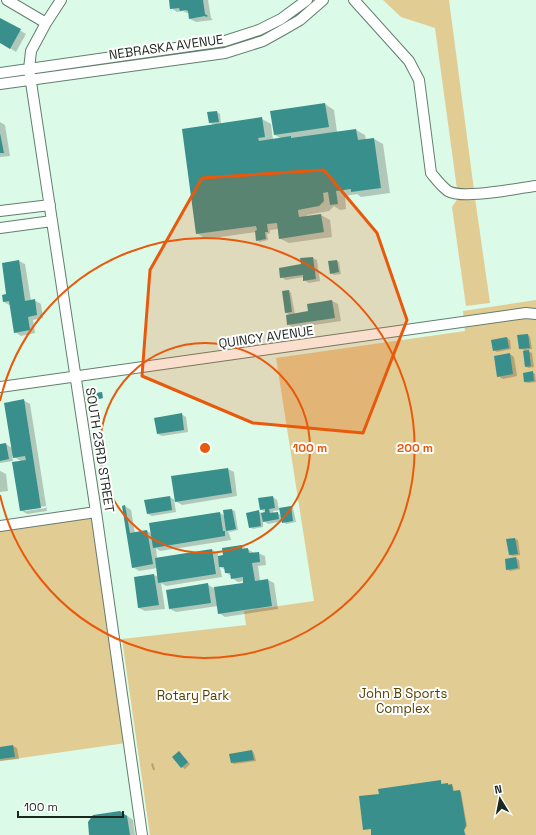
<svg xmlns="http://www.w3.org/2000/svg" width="536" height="835" font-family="'Space Grotesk',sans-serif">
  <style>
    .green { fill: #e1cc93 }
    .shadow { fill: #0003; fill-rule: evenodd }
    .building { fill: #388f8c }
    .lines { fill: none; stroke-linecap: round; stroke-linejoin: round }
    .minor-casing { stroke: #637e6e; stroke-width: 12 }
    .minor { stroke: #fff; stroke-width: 10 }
    .marked { fill: #e8590c; fill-opacity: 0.2; stroke: #e8590c; stroke-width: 3; stroke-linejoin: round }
    .ring { fill: none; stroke: #e8590c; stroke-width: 2 }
    .labels { text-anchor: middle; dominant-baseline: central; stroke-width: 4; stroke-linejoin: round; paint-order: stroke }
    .street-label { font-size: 13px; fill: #1c2720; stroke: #fff }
    .park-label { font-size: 13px; fill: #564200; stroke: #fff }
    .centre { fill: #e8590c; stroke: #fff; stroke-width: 2 }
    .ring-label { font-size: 12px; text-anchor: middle; font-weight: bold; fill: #e8590c; stroke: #fff; stroke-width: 4; stroke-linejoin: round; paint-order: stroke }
  </style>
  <rect width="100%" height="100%" fill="#dcfae8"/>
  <path class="green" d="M383 0H449L474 190 457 189 435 28 401 17Z
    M458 198H475L490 303 466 306 452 207Z
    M536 300V835H150L122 639 246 625 244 611 314 601 276 358 465 331 463 311Z
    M93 516 126 743 0 761V530Z"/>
  <path class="shadow" d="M170 0H208L211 18 213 20 196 22 190 19 189 13H187L183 11 177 12 171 8Z
    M0 19 26 34 16 52 0 42Z
    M325 104 334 110 337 132 356 130 365 135 366 140 374 139 383 144 390 193 361 197 357 194 345 196 346 209 340 210 334 206 329 211 307 215V217L321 215 330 220 332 237 289 243 279 238 278 229 270 230V233L267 234 268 240 260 242 257 240 256 232 206 239 197 233 215 125 210 123 217 112 220 114 221 124 262 119 271 124 273 140 282 139 275 135Z
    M0 122 5 125 10 156 0 157Z
    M313 258 317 260 320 281 309 283 304 280V277L286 280 281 277Z
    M19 261 25 264 31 301 34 300 41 304 43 318 33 320 35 333 21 336 15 332 11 306 4 302 8 295Z
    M337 261 339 262 341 274 334 275 331 273Z
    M289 291 291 293 295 314 309 312 332 301 338 304 341 321 294 328 288 324 290 315 286 313Z
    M528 335 530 337 532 349 526 350 532 353 534 367 528 368 526 366 524 350 520 349Z
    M507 338 510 340 511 349 497 352 494 350Z
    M510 354 514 357 517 376 503 379 498 376Z
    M532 372 535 374 536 382 528 383 525 382Z
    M23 400 30 404 47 511 27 514 21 510V461L12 456 13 461 0 463V445L6 444 12 448ZM46 506V508L25 511V509Z
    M181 414 186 417 188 432 162 436 158 434Z
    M228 469 234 472 237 496 182 505 174 500 176 512 152 516 148 514 170 497 176 501Z
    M0 471 6 474 8 491 0 492Z
    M273 497 277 500 279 510 273 511 274 513H277L282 516 290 507 293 508 296 522 286 524 283 521 268 524 263 520V527L253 529 250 527 259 512 262 513H267L260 509Z
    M125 506 131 510 135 533 147 531 152 534 220 513 225 516 232 510 235 511 238 530 230 532 228 530 231 540 160 551 156 548 157 558 212 550 218 553V557L224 556 242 546 254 553H258L265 556 266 565 258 566 260 581 268 580 274 583 278 609 225 617 219 613 218 606 176 612 170 609 207 584 215 589 245 583 244 581 238 582 232 578V576L226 573V570L220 567 222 577 166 586 161 583 165 609 145 611 139 608 154 575 159 577 157 568 139 571 133 567Z
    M515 539 518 540 520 555 513 556 510 555Z
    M516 558 519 560 520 569 510 571 507 569Z
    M13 746 17 748 19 759 0 761V748Z
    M252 751 254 753 256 761 234 764 232 763Z
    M179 752 190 764 185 769 182 767Z
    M153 763 155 770H153L151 764Z
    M441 781 442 785 448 784 453 786 454 792H461L467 826 464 831 466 835H372V829H364L380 794Z
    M126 815 133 820 135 835H90Z"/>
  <path class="building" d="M169 0H203L205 14 208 16 206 17 205 16 189 19 188 11 186 10 180 11 179 8 170 9Z
    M0 18 21 29 10 49 0 43Z
    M325 103 329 127 274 135 270 111Z
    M217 111 219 122 209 123 207 112Z
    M262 117 265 137 258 138 259 141 291 136V138L356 129 358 140 374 138 381 188 351 192V189L336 191 338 204 330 205 328 192 323 193 324 201 319 206 298 210 299 217 321 214 324 232 279 239 277 223 267 224 268 232H265L266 239 256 241 255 231 257 230 256 226 196 234 182 129Z
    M0 133 4 153H0Z
    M313 257 316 279 303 281V275L280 278 279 268 301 264 300 258Z
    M19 260 25 301 35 299 37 315 28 317 30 330 14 333 9 301 3 302 2 295 6 294 2 263Z
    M337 260 339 272 330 274 328 261Z
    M289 290 292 312 285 313 282 291Z
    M332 300 335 318 287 325 286 315 308 311 307 304Z
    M528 334 530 348 519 349 517 335Z
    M507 337 509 348 493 351 491 340Z
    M529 350 531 366 525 367 523 351Z
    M510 353 513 374 497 377 494 356Z
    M533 371 534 381 524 382 523 373Z
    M102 392 103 398 96 400 95 393Z
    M24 399 41 508 20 511 12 462 26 460 25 456 13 458 4 403Z
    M182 413 184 430 157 434 154 418Z
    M6 443 9 459 0 461V444Z
    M228 468 232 493 175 502 171 476Z
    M170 496 172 510 147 514 144 500Z
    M273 496 275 508 269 509 270 513 278 512 279 519 263 522 261 513 265 512V509L260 510 258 498Z
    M125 505 130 533 147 530 153 564 132 568 122 506Z
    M291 506 293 521 282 523 279 508Z
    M232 509 236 529 226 531 223 510Z
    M259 510 261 526 249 528 246 513Z
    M220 512 223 531H225V536L153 548 149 523Z
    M515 538 518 554 509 555 506 539Z
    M242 545V549L248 548 249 553 259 552 260 562 252 563 255 581 268 579 272 606 218 614 214 587 243 583V577L231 579 230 573H225L224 567H219L218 556 223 555 222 548Z
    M212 549 216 574 158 583 155 558Z
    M516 557 518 568 506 570 505 559Z
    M154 574 159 605 138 608 134 577Z
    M208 583 211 603 169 609 166 590Z
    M13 745 15 757 0 759V747Z
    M252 750 254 760 231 763 229 754Z
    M179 751 188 762 181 768 172 757Z
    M441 780V784L448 783V785L452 784 453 791 460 790 466 825 464 830 465 835H371V829L363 830 359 796 379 794 378 789Z
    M120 811 127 816 130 835H89L88 822 93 815Z"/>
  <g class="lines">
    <g class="minor-casing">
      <path id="minor" d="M7 0 46 23
        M61 0 46 23 31 51 29 69 96 512 142 835
        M354 0 409 61 419 80 431 173C436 179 441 186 448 191 463 200 517 188 536 186
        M0 73 225 41 259 30 281 19 307 0
        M0 84 225 53 263 41 281 31 300 20 323 0
        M0 211 50 205
        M0 228 52 221
        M0 387 526 313 536 314
        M0 526 96 512"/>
    </g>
    <use href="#minor" class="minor"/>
  </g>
  <path class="marked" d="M324 170 377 233 407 320 363 433 253 423 142 376 150 270 202 178Z"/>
  <g class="ring">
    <circle cx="205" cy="448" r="105"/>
    <path d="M0 401A210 210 0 1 1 0 495"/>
  </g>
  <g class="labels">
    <g class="street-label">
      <text transform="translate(166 47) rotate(-8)">NEBRASKA AVENUE</text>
      <text transform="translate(266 337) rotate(-8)">QUINCY AVENUE</text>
      <text transform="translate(100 450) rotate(81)">SOUTH 23RD STREET</text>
    </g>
    <g class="park-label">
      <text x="403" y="693">John B Sports<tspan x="403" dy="15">Complex</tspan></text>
      <text x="193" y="695">Rotary Park</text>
    </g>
  </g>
  <circle cx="205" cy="448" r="6" class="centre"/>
  <g class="ring-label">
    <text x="310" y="452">100 m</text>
    <text x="415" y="452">200 m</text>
  </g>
  <g transform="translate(500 799) rotate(350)" stroke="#ffffff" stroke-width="3" paint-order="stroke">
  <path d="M0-3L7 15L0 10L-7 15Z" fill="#1c2720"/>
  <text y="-6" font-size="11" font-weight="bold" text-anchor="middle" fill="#1c2720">N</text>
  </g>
  <path d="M18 811v6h105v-6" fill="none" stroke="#1c2720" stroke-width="2"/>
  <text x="24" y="811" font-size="12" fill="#1c2720" stroke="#ffffff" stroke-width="3" paint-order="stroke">100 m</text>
</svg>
